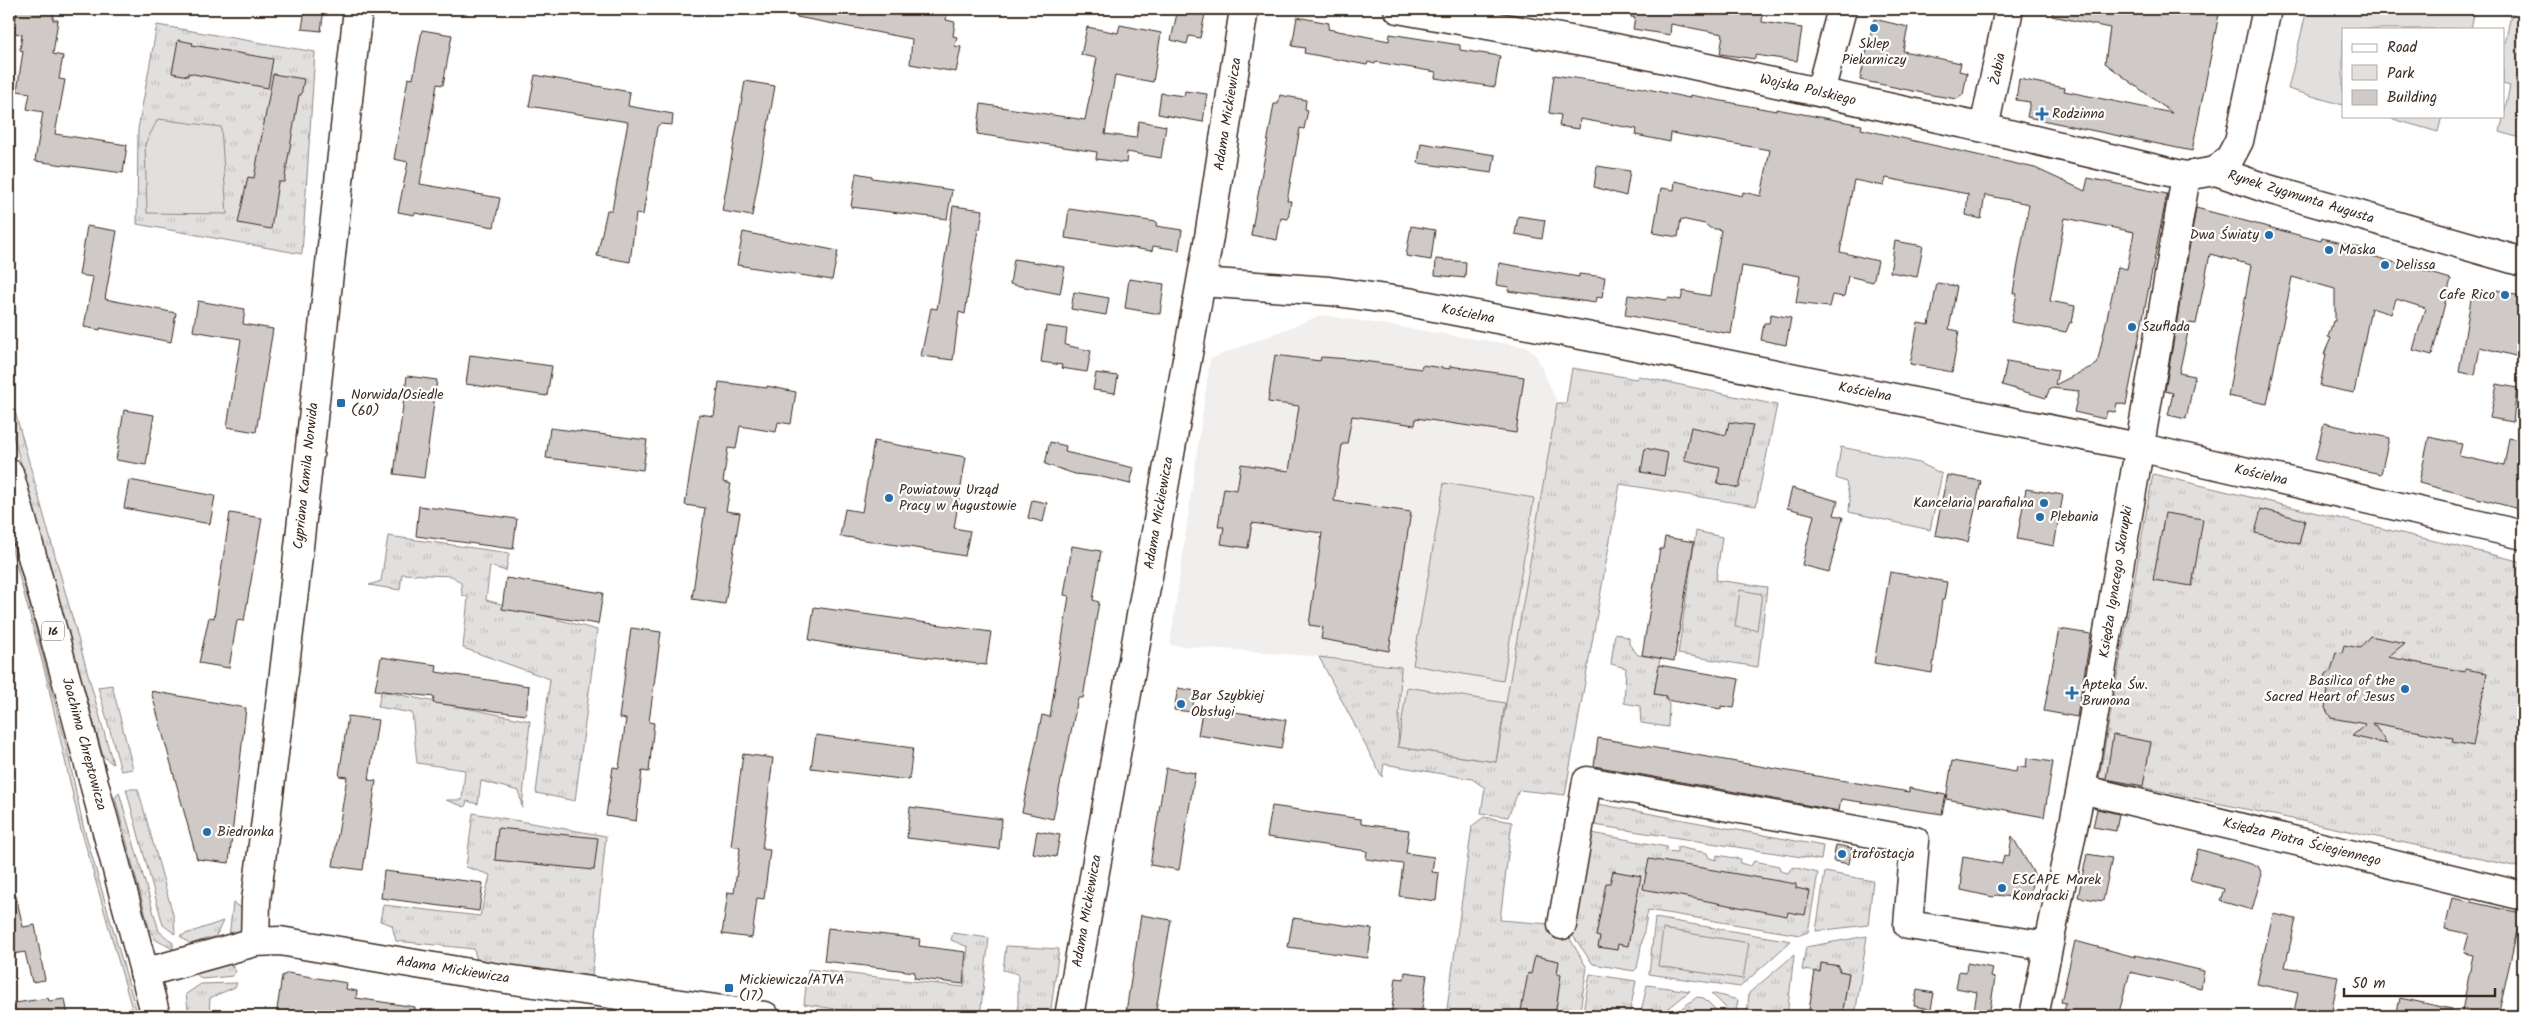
<svg xmlns="http://www.w3.org/2000/svg" width="2532" height="1025" font-family="Kalam,sans-serif">
  <style>
    .built { fill: #f1efee }
    .grass { fill: url(#grass-tufts); stroke: #8e857e }
    .green { fill: #e2e0de; stroke: #8e857e }
    .building { fill: #cfcac7; stroke: #3b2a1e }
    .lines { fill: none; stroke-linecap: round; stroke-linejoin: round }
    .minor-casing { stroke: #3b2a1e; stroke-width: 31 }
    .major-casing { stroke: #3b2a1e; stroke-width: 31 }
    .minor { stroke: #fff; stroke-width: 28 }
    .major { stroke: #fff; stroke-width: 28 }
    .poi-dot { fill: #1f6fb2; stroke: #fff; stroke-width: 2 }
    .labels { text-anchor: middle; dominant-baseline: central; stroke-width: 4.5; stroke-linejoin: round; paint-order: stroke }
    .shield { fill: #fff; stroke: #766a62; stroke-width: 1 }
    .shield-label { font-size: 12px; font-weight: bold; fill: #3b2a1e }
    .poi-label { font-size: 14px; fill: #3b2a1e; stroke: #fff; text-anchor: start }
    .street-label { font-size: 14px; fill: #3b2a1e; stroke: #fff }
  </style>
  <defs>
    <pattern id="grass-tufts" width="24" height="20" patternUnits="userSpaceOnUse" patternTransform="scale(1.25)"><rect width="24" height="20" fill="#e2e0de"/><path d="M3 7l-1-3M5 7V3M7 7l1-3M15 17l-1-3M17 17v-4M19 17l1-3" fill="none" stroke="#c3c0be"/></pattern>
  </defs>
  <rect width="100%" height="100%" fill="#fff"/>
  <filter id="ink" filterUnits="userSpaceOnUse"><feTurbulence type="fractalNoise" baseFrequency=".02" numOctaves="2"/><feDisplacementMap in="SourceGraphic" scale="10" xChannelSelector="R" yChannelSelector="G"/><feConvolveMatrix kernelMatrix="1 2 1 2 8 2 1 2 1" color-interpolation-filters="sRGB"/></filter>
  <g filter="url(#ink)">
    <path class="built" d="M1322 315 1528 347 1537 357 1557 402 1496 762 1394 757 1359 660 1170 645 1210 359Z"/>
    <path class="grass" d="M157 25 315 52 302 254 137 224 138 129Z
      M1572 368 1636 379 1638 376 1777 405 1756 506 1620 484 1565 795 1519 790 1508 817 1481 813 1485 788 1472 779 1384 764 1382 777 1319 657 1401 667 1398 747 1496 762 1557 403H1566Z
      M9 390 113 764 103 756 9 421Z
      M2153 474 2523 562V868L2099 778Z
      M9 527 66 744 83 825 138 1016H134L79 822 46 676 9 538Z
      M1696 531 1722 537 1716 580 1767 587 1758 667 1678 654Z
      M388 536 509 553 506 571 490 566 486 600 597 630 575 801 536 793 550 679 463 648 468 597 462 595 461 583 452 576 402 574 400 590 369 585 381 581Z
      M1615 633 1629 638V644L1638 655 1660 658 1654 694 1666 696 1669 705 1668 727 1641 723 1640 706 1624 703 1626 668 1611 664Z
      M112 685 133 769 121 771 98 687Z
      M381 691 530 721 522 808 519 791 481 781 478 804 467 801 465 807 446 800H462L465 770 417 763 412 713 378 707Z
      M126 789H138L174 918 175 934 163 925Z
      M119 792 159 931 173 943V949L156 940 150 931 115 798Z
      M1593 803 1823 846 1821 860 1581 823Z
      M473 813 606 836 592 976 477 961 474 949 396 941 392 925 380 921 383 905 480 916 490 875 466 867Z
      M1484 817 1512 822 1500 920 1562 925 1587 968 1579 1016H1446L1472 826Z
      M1592 833 1667 847 1665 851 1677 852V847L1707 853 1709 858 1716 860 1717 855 1741 859 1740 863 1751 866 1754 861 1779 866 1780 871 1788 873 1792 867 1818 873 1808 932 1800 935 1648 910 1637 968 1634 971 1593 964 1571 933Z
      M1825 872 1873 881 1868 925 1816 931Z
      M233 903 243 909 246 921 239 932 229 937Z
      M1655 918 1791 941 1740 987 1649 974Z
      M223 921 216 936 190 944 180 936Z
      M953 933 989 938 980 1016H877L804 1004 808 969 964 987 968 947 951 940Z
      M1867 936 1855 1016H1842L1849 973 1839 971V966L1821 963 1820 972 1802 970 1806 947Z
      M1006 946 1059 949 1050 1016H1018V974L1003 970Z
      M1794 955 1787 1016H1747L1749 993Z
      M229 962 236 971 233 976 202 979 195 973 210 966Z
      M1590 974 1636 981 1629 1016H1582Z
      M237 983 235 987 210 998 209 1016H189L186 994 201 984Z
      M1647 985 1690 991 1659 1016H1640Z
      M1711 993 1738 1000 1735 1016H1734Z
      M1697 997 1704 998 1722 1016H1671Z"/>
    <path class="green" d="M2307 9H2475L2471 29H2343V105L2288 89Z
      M2505 9H2523V139L2500 132 2510 86 2503 84V53L2512 10Z
      M2383 116H2442L2438 132Z
      M158 119 221 127 227 214 147 213 145 144Z
      M1841 447 1920 463 1942 474 1930 530 1849 512 1850 500 1846 482 1836 478Z
      M1444 483 1534 498 1503 681 1413 665Z
      M1740 590 1762 594 1757 630 1735 627Z
      M1407 687 1505 703 1496 762 1398 747Z
      M1663 929 1749 943 1743 979 1658 966Z"/>
    <path class="building" d="M17 9H54L53 20H58L53 54 63 56 59 79 65 80 55 134 127 145 123 173 35 161 43 112 27 109 30 93 17 91 23 51 20 50 22 34 14 33Z
      M305 9H324L321 31 302 29Z
      M798 9H948L946 20 955 22 953 36 957 37 955 46 961 47 956 72 910 64 912 39 797 17Z
      M1178 9H1196V12L1205 14 1200 38 1189 36 1187 44 1171 40Z
      M1632 9H1763L1762 22 1802 28 1797 61 1755 55V59L1720 54 1723 34 1671 24 1670 35 1633 29 1635 18 1631 17Z
      M2053 9H2220L2192 151 2027 117 2030 102 2016 100 2019 79 2065 88 2064 91 2172 113 2105 63 2110 28 2052 16Z
      M1297 17 1329 23 1328 29 1389 41 1390 34 1460 45V50L1500 56 1495 87 1435 78 1436 72 1376 62 1375 64 1368 62 1367 65 1304 53 1305 48 1292 46Z
      M1874 19 1908 27 1903 51 1961 63 1959 71 1967 73 1963 95 1957 99 1932 95 1860 80Z
      M1120 25 1161 33 1153 82 1115 75 1105 134 1136 138 1139 121 1166 126 1161 158 1127 152 1126 163 1096 159 1097 152 977 134 981 104 1085 120 1097 58 1081 55 1087 27 1118 33Z
      M422 30 452 35 443 85 437 84 420 184 500 198 494 227 415 213 414 215 398 212 408 162 394 159 408 78 413 79Z
      M178 40 193 43 192 45 273 59 268 88 188 73V76L172 73Z
      M273 74 304 79 301 95H299L284 182H278L271 229 238 223 248 177 254 178Z
      M535 75 630 92 628 106 673 114 672 125 660 124 657 127 643 215 636 214 630 262 597 256 607 210H612L628 122 529 106Z
      M1554 75 1643 88 1689 98 1690 95 1776 111V109L1862 125 1861 129 2035 168 2085 191 2088 178 2167 194 2126 405 2117 403 2115 412 2107 411 2105 419 2074 412 2079 391 2050 388 2046 398 2002 385 2007 361 2058 370 2055 385 2097 364 2118 267 2127 269 2134 232 2065 218 2050 301 2075 306 2072 323 2070 322 2066 332 2011 322 2017 294 2013 293 2015 281 2029 204 1985 195 1981 219 1966 215 1968 194 1886 178 1884 186 1854 180 1840 252 1878 261 1873 282 1848 276 1844 297 1832 295 1829 307 1796 303 1800 276 1742 266 1731 334 1625 315 1628 295 1667 300 1668 298 1681 300 1683 291 1710 296 1721 230 1710 228 1705 224 1681 219 1678 237 1653 233 1661 188 1674 190 1675 181 1742 196 1743 192 1761 196 1770 150 1671 133 1670 142 1636 135 1637 129 1580 119 1579 129 1559 126 1561 115 1549 113Z
      M745 81 775 86 752 216 722 211Z
      M1185 91 1207 94 1203 122 1158 114 1161 93 1184 96Z
      M1280 95 1306 100 1305 109 1308 110 1304 129 1300 128 1287 201H1291L1288 219 1281 218 1277 240 1251 235 1274 104H1278Z
      M1421 143 1495 155 1492 173 1418 163Z
      M1597 166 1630 171 1626 196 1594 187Z
      M856 173 872 176V178L952 190 947 219 851 207Z
      M953 206 983 210 980 229H978L965 314 959 312 953 360 921 356 931 308 937 309Z
      M2196 208 2321 241 2322 238 2369 250V255L2451 279 2432 355 2413 350 2425 308 2396 299 2391 314 2371 308 2354 393 2320 386 2326 354H2324L2331 338 2328 337 2333 321H2335V289L2292 277 2267 404 2228 396 2251 265 2210 254 2196 324 2190 323 2179 373 2195 376 2186 419 2168 415 2173 393 2165 391Z
      M1069 209 1157 222 1156 226 1182 230 1179 250 1153 246 1152 251 1065 238Z
      M1518 216 1545 220 1542 239 1515 234Z
      M87 226 117 231 105 299 176 313 171 342 100 328V330L84 327 93 277 79 275Z
      M1411 226 1435 230 1431 260 1406 256Z
      M743 232 838 251 832 280 737 265Z
      M1895 241 1923 246 1917 277 1890 272Z
      M1014 259 1065 267 1060 294 1010 284Z
      M1436 259 1466 262 1465 278 1435 275Z
      M1499 263 1579 277V274L1605 277 1602 298 1597 297 1596 303 1508 291 1509 287 1496 285Z
      M1129 279 1164 284 1160 314 1125 308Z
      M1937 283 1957 286 1949 329 1959 331 1952 372 1910 364 1918 323 1929 325Z
      M2497 290 2523 297V358L2480 347 2475 375 2459 372 2472 293 2495 299Z
      M1074 292 1109 298 1106 315 1071 309Z
      M198 301 245 309 243 324 273 329 256 432 227 427 241 339 193 331Z
      M1771 314 1791 318 1786 345 1761 340 1764 323H1769Z
      M1046 326 1067 329 1065 345 1091 351 1087 372 1061 368 1062 365 1041 362Z
      M470 355 552 366 547 396 466 384Z
      M1275 355 1320 361 1321 357 1349 359 1421 369 1422 365 1450 369V366L1524 377 1516 433 1416 418 1415 425 1352 416 1347 444H1342L1334 501 1411 512 1389 651 1321 639 1323 627 1309 625 1322 533 1252 523 1248 548 1221 544 1224 527H1218L1224 488 1237 490 1241 464 1289 471 1299 406 1268 402Z
      M1096 373 1118 376 1115 393 1093 390Z
      M407 376 437 380 424 478 394 474Z
      M719 382 767 388V386L796 392 791 424 778 422 776 432 740 426 736 449 728 448 723 482 731 484 726 511 740 513 725 604 692 599 705 508 685 505 699 414 714 416Z
      M2497 384 2517 388 2513 422 2490 418Z
      M124 410 154 415 146 465 116 460Z
      M1729 422 1753 425 1739 488 1717 483 1720 468 1684 460 1691 427 1726 435Z
      M2324 423 2389 438 2381 474 2315 460Z
      M550 428 647 440 643 470 546 458Z
      M2429 437 2462 444 2459 456 2504 466 2509 438 2523 441V510L2419 483Z
      M874 441 966 457 954 528 970 531 965 556 840 536 845 509 862 512Z
      M1050 442 1066 446 1065 452 1134 468 1130 484 1102 477 1075 474 1045 464Z
      M1645 448 1668 453 1664 476 1641 472Z
      M1947 475 1981 481 1968 542 1935 535Z
      M129 480 215 496 210 524 124 508Z
      M1792 488 1838 501 1834 515 1843 517 1829 572 1802 565 1814 515 1787 508Z
      M2026 489 2063 495 2054 546 2017 539Z
      M1032 500 1047 503 1043 522 1028 518Z
      M419 506 517 519 513 549 416 536Z
      M2261 509 2305 520 2299 544 2255 533Z
      M230 513 262 518 244 621 237 620 229 668 199 663 209 617 214 618Z
      M2165 513 2203 519 2192 586 2153 580Z
      M1665 537 1694 542 1674 661 1642 655 1660 549H1663Z
      M1072 546 1101 551 1093 600 1099 602 1083 698H1078L1053 819 1022 812 1042 715 1050 717 1069 596 1064 595Z
      M1890 572 1947 582 1944 600H1942L1932 673 1874 663Z
      M506 578 603 593 598 624 502 609Z
      M814 607 991 632 986 665 860 649 809 640Z
      M631 628 661 632 649 722 654 723 649 772 642 771 636 821 606 816 613 767 619 768 626 719 619 718Z
      M2059 629 2091 634 2077 717 2044 711Z
      M2370 636 2405 643 2388 657 2465 672V669L2487 673 2473 746 2452 742 2453 738 2373 723 2387 744 2352 736 2366 724 2331 718 2325 708 2328 691 2324 684 2326 674 2331 671 2336 652 2342 653 2344 645 2360 648Z
      M381 657 437 665 436 672 529 686 526 715 433 703 434 697 375 690Z
      M1659 665 1739 679 1734 708 1721 706V709L1666 700V696L1654 694Z
      M1178 688 1195 691 1192 712 1174 710Z
      M151 691 246 708 229 863 197 859Z
      M1203 707 1286 720 1281 749 1198 735Z
      M348 716 378 720 369 780 376 781 363 870 333 866 347 777 339 776Z
      M816 735 913 748 909 780 811 768Z
      M2113 735 2151 742 2143 786 2106 779Z
      M1598 738 1909 792V788L1946 795 1942 814 1841 799 1839 811 1594 766Z
      M743 754 773 758 762 849 770 850 764 899 757 898 752 938 722 934 728 892 734 893 740 848 731 846Z
      M2027 758 2053 762 2044 817 1946 799 1952 761 2016 772 2017 766 2026 768Z
      M1166 768 1195 773 1179 870 1150 865Z
      M1272 806 1361 819V824L1409 830 1406 853 1434 857 1432 872 1439 873 1436 901 1399 896 1403 864 1366 859 1367 851 1267 837Z
      M910 807 1002 819 999 849 907 838Z
      M2097 809 2119 814 2116 831 2093 827Z
      M498 828 598 838 594 870 495 860Z
      M1037 831 1060 835 1056 857 1033 853Z
      M2012 836 2036 877 2033 879 2029 899 1996 895 1993 897 1961 890 1962 877H1960L1963 857 2002 864 2004 855 2009 856Z
      M1836 845 1852 848 1849 864 1833 861Z
      M2198 849 2258 866 2262 874 2252 910 2220 901 2224 889 2190 880Z
      M2087 854 2112 858 2103 901 2078 897Z
      M1649 859 1796 884V888L1810 891 1805 915 1788 912 1787 916 1643 889Z
      M384 871 483 883 479 911 381 898Z
      M1613 871 1641 876 1628 946 1618 944 1617 950 1598 947 1600 937 1596 936 1606 883H1610Z
      M9 896H16L23 927 35 925 45 980 32 982 25 952 13 954 11 943H9Z
      M2452 898 2521 913 2498 1016H2461L2473 955 2464 953 2469 934 2445 929Z
      M2273 914 2296 919 2285 967 2338 976 2331 1016H2293L2298 993 2257 984Z
      M1141 915 1171 920 1155 1016 1126 1012Z
      M1293 918 1372 929 1368 958 1288 947Z
      M828 928 920 939 919 946 966 952 963 984 914 978 915 972 824 961Z
      M2075 941 2135 957V955L2204 971 2201 988 2130 972 2118 1016H2063L2066 1003 2061 1002Z
      M1535 956 1559 961 1557 974 1561 975 1555 1016H1520L1528 973 1531 974Z
      M1821 963 1839 966V971L1849 973 1842 1016H1808L1815 971 1820 972Z
      M1967 963 1993 968 1991 977 1995 978 1989 1016H1973L1977 992 1956 988 1959 971 1966 972Z
      M1405 972 1427 975 1421 1016H1391L1396 978 1404 979Z
      M288 973 347 983 346 989 357 991 356 998 415 1007V1016H276L282 976Z
      M1917 990 1934 993 1931 1009 1914 1006Z
      M48 998 49 1001 65 999 68 1016H9V1004Z
      M2400 998 2452 1009V1016H2396Z"/>
    <g class="lines">
      <g class="minor-casing">
        <path id="minor" d="M1398 9 1615 48 1984 128 2186 176 2216 171
          M1820 92 1842 9
          M1984 128 2009 9
          M2216 171 2268 189 2523 262
          M2216 171 2230 158 2239 141 2267 9
          M1201 282 1329 291 1408 302 1607 340 2138 447 2523 535
          M2081 789 2523 896
          M1562 925 1587 781 1915 841 1908 925 2048 946
          M255 942 256 901 295 583 358 9
          M144 973 255 942 280 941 493 977 765 1016
          M1069 1016 1209 237 1244 9
          M2034 1016 2081 789 2186 176"/>
      </g>
      <g class="major-casing">
        <path id="major" d="M9 473 70 693 156 1016"/>
      </g>
      <use href="#minor" class="minor"/>
      <use href="#major" class="major"/>
    </g>
  </g>
  <g class="poi-dot">
    <circle cx="1874" cy="28" r="5"/>
    <path d="M2039.5 106.5h5v5h5v5h-5v5h-5v-5h-5v-5h5z"/>
    <circle cx="2269" cy="235" r="5"/>
    <circle cx="2329" cy="250" r="5"/>
    <circle cx="2385" cy="265" r="5"/>
    <circle cx="2505" cy="295" r="5"/>
    <circle cx="2132" cy="327" r="5"/>
    <rect x="336" y="398" width="10" height="10" rx="2.5"/>
    <circle cx="889" cy="498" r="5"/>
    <circle cx="2044" cy="503" r="5"/>
    <circle cx="2040" cy="517" r="5"/>
    <circle cx="2405" cy="689" r="5"/>
    <path d="M2069.5 685.5h5v5h5v5h-5v5h-5v-5h-5v-5h5z"/>
    <circle cx="1181" cy="704" r="5"/>
    <circle cx="207" cy="832" r="5"/>
    <circle cx="1842" cy="854" r="5"/>
    <circle cx="2002" cy="888" r="5"/>
    <rect x="724" y="983" width="10" height="10" rx="2.5"/>
  </g>
  <g class="labels">
    <rect class="shield" x="42" y="621.5" width="22" height="19" rx="4"/>
    <g class="shield-label">
      <text x="53" y="631">16</text>
    </g>
    <g class="poi-label">
      <text x="1874" y="44" text-anchor="middle">Sklep<tspan x="1874" dy="16">Piekarniczy</tspan></text>
      <text x="2052" y="114">Rodzinna</text>
      <text x="2259" y="235" text-anchor="end">Dwa Światy</text>
      <text x="2339" y="250">Maska</text>
      <text x="2395" y="265">Delissa</text>
      <text x="2495" y="295" text-anchor="end">Cafe Rico</text>
      <text x="2142" y="327">Szuflada</text>
      <text x="351" y="395">Norwida/Osiedle<tspan x="351" dy="16">(60)</tspan></text>
      <text x="899" y="490">Powiatowy Urząd<tspan x="899" dy="16">Pracy w Augustowie</tspan></text>
      <text x="2034" y="503" text-anchor="end">Kancelaria parafialna</text>
      <text x="2050" y="517">Plebania</text>
      <text x="2395" y="681" text-anchor="end">Basilica of the<tspan x="2395" dy="16">Sacred Heart of Jesus</tspan></text>
      <text x="2082" y="685">Apteka Św.<tspan x="2082" dy="16">Brunona</tspan></text>
      <text x="1191" y="696">Bar Szybkiej<tspan x="1191" dy="16">Obsługi</tspan></text>
      <text x="217" y="832">Biedronka</text>
      <text x="1852" y="854">trafostacja</text>
      <text x="2012" y="880">ESCAPE Marek<tspan x="2012" dy="16">Kondracki</tspan></text>
      <text x="739" y="980">Mickiewicza/ATVA<tspan x="739" dy="16">(17)</tspan></text>
    </g>
    <g class="street-label">
      <text transform="translate(1998 69) rotate(-79)">Żabia</text>
      <text transform="translate(1808 90) rotate(13)">Wojska Polskiego</text>
      <text transform="translate(1228 114) rotate(-81)">Adama Mickiewicza</text>
      <text transform="translate(2301 197) rotate(17)">Rynek Zygmunta Augusta</text>
      <text transform="translate(1468 314) rotate(11)">Kościelna</text>
      <text transform="translate(1865 392) rotate(11)">Kościelna</text>
      <text transform="translate(2261 475) rotate(13)">Kościelna</text>
      <text transform="translate(306 476) rotate(-84)">Cypriana Kamila Norwida</text>
      <text transform="translate(1159 513) rotate(-80)">Adama Mickiewicza</text>
      <text transform="translate(2116 582) rotate(-81)">Księdza Ignacego Skorupki</text>
      <text transform="translate(84 744) rotate(75)">Joachima Chreptowicza</text>
      <text transform="translate(2302 842) rotate(14)">Księdza Piotra Ściegiennego</text>
      <text transform="translate(1087 911) rotate(-80)">Adama Mickiewicza</text>
      <text transform="translate(453 970) rotate(9)">Adama Mickiewicza</text>
    </g>
  </g>
  <rect width="2532" height="1025" fill="none" stroke="#fff" stroke-width="30"/>
  <rect x="15" y="15" width="2502" height="995" fill="none" stroke="#3b2a1e" stroke-width="2" filter="url(#ink)"/>
  <rect x="2342" y="28" width="162" height="90" fill="#ffffff" stroke="#b1aaa5"/>
  <rect x="2352" y="44" width="25" height="8" fill="#ffffff" stroke="#b1aaa5"/>
  <text x="2387" y="52" font-size="15" fill="#3b2a1e">Road</text>
  <rect x="2352" y="65" width="25" height="15" fill="#e2e0de" stroke="#b1aaa5"/>
  <text x="2387" y="78" font-size="15" fill="#3b2a1e">Park</text>
  <rect x="2352" y="90" width="25" height="15" fill="#cfcac7" stroke="#b1aaa5"/>
  <text x="2387" y="102" font-size="15" fill="#3b2a1e">Building</text>
  <path d="M2344 988v8h151v-8" fill="none" stroke="#3b2a1e" stroke-width="2.5"/>
  <text x="2352" y="988" font-size="15" fill="#3b2a1e" stroke="#ffffff" stroke-width="4" paint-order="stroke">50 m</text>
</svg>
